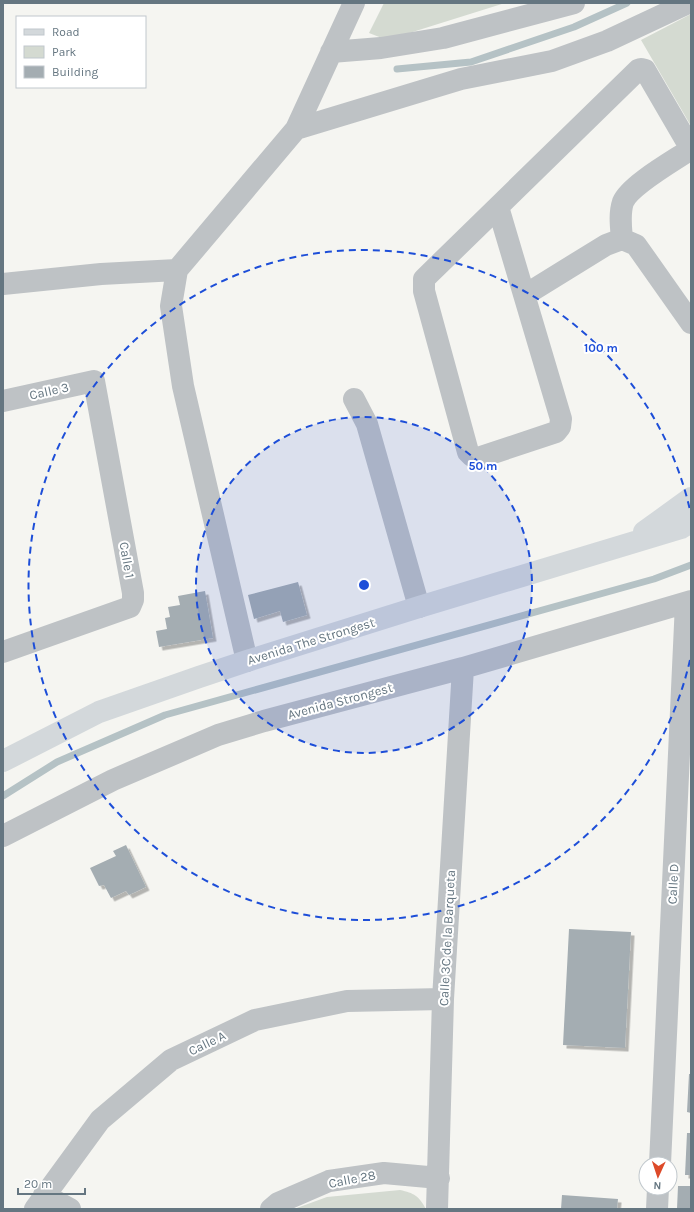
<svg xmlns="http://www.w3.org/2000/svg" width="694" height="1212" font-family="Karla,sans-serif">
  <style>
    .green { fill: #d4dad1 }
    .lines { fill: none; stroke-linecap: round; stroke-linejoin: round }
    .stream { stroke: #b5c2c5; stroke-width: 7 }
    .building { fill: #a4adb2; filter: url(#shadow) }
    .minor { stroke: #bec2c5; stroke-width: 22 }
    .major { stroke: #d3d8db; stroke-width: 22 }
    .ring { fill: none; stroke: #1d4ed8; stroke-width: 2; stroke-dasharray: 7 5 }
    .labels { text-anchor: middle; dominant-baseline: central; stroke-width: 4; stroke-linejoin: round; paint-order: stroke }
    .street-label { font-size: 13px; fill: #657681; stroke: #fff }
    .centre { fill: #1d4ed8; stroke: #fff; stroke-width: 2 }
    .ring-label { font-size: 12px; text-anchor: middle; font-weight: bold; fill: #1d4ed8; stroke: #fff; stroke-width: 4; stroke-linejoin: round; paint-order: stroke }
  </style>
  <defs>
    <filter id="shadow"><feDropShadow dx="3.5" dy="3.5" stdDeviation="0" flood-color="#0004"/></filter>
  </defs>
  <rect width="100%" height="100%" fill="#f5f5f1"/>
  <path class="green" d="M384 3H505L387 40 369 33Z
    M691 14V126L641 40Z
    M400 1190C414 1193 419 1196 426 1209H294L327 1197Z"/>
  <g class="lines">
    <path class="stream" d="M397 69 471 62 574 27 627 3
      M3 796 57 762 165 715 654 579 691 565"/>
  </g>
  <path class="building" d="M298 582 307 615 283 622 280 611 254 619 248 595Z
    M205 591 213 638 159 647 156 631 167 629 165 618 170 617 168 607 180 605 178 596Z
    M126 845 146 887 129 895 126 891 111 898 104 885 99 886 90 868 116 856 113 851Z
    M569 929 631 932 625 1048 563 1045Z
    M689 1074H691V1113L687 1112Z
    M687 1133H691V1175H685Z
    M678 1186H691V1209H677Z
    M562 1195 618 1199 617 1209H561Z"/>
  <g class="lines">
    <path class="minor" d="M331 52 381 48 443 38 574 3
      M296 129 461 79 552 61 607 41 688 3
      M498 207 561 419 560 427 556 432 478 458 472 456 468 452 424 291V279L638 70 641 69 645 70 691 149
      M622 239C621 227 619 214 623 202 630 185 675 160 691 149
      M3 284 101 274 177 270
      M525 295 606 245 622 239 636 245 691 323
      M354 399 367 424 419 607
      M3 401 94 381 133 593V600L130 607 3 652
      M247 661 183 386 171 306 177 270 296 129 354 3
      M3 836 113 780 218 735 264 721 463 668 691 601
      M660 1164 686 603
      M44 1195 70 1209
      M35 1209 100 1120 171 1060 255 1020 347 1001 443 999
      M271 1209 278 1203 329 1181 384 1173 439 1178
      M437 1209 443 999 463 668
      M657 1209 658 1188"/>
    <path class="major" d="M644 532 691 498
      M3 761 99 712 199 677 247 661 419 607 681 528 691 522"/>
  </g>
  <circle cx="364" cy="585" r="168" fill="#1d4ed8" fill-opacity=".12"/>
  <g class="ring">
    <circle cx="364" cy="585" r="168"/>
    <path d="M690 660A335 335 0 1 1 690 510"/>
  </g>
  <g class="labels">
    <g class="street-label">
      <text transform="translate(49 391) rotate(-13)">Calle 3</text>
      <text transform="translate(127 560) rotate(80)">Calle 1</text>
      <text transform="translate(311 641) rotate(-17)">Avenida The Strongest</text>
      <text transform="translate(340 701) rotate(-15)">Avenida Strongest</text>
      <text transform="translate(673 884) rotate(-87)">Calle D</text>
      <text transform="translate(447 938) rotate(-87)">Calle 3C de la Barqueta</text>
      <text transform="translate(207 1043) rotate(-26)">Calle A</text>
      <text transform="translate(352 1179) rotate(-11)">Calle 28</text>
    </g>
  </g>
  <circle cx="364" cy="585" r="6" class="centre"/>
  <g class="ring-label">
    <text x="601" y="352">100 m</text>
    <text x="483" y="470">50 m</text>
  </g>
  <rect width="694" height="1212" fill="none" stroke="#657681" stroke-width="8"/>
  <rect x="16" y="16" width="130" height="72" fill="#ffffff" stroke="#c1c8cd"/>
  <rect x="24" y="29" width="20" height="6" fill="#d3d8db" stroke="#c1c8cd"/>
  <text x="52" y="36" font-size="12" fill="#657681">Road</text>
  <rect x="24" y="46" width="20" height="12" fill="#d4dad1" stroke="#c1c8cd"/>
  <text x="52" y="56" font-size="12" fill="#657681">Park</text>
  <rect x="24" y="66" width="20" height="12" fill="#a4adb2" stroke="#c1c8cd"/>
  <text x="52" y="76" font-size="12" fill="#657681">Building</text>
  <g transform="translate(658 1176) rotate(183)"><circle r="19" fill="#ffffff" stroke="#c1c8cd"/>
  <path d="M0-3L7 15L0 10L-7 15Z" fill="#dd4a29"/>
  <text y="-6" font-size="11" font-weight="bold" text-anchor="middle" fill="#657681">N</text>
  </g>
  <path d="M18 1188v6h67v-6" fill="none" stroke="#657681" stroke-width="2"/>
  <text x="24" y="1188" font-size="12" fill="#657681" stroke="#ffffff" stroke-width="3" paint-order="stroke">20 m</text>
</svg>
